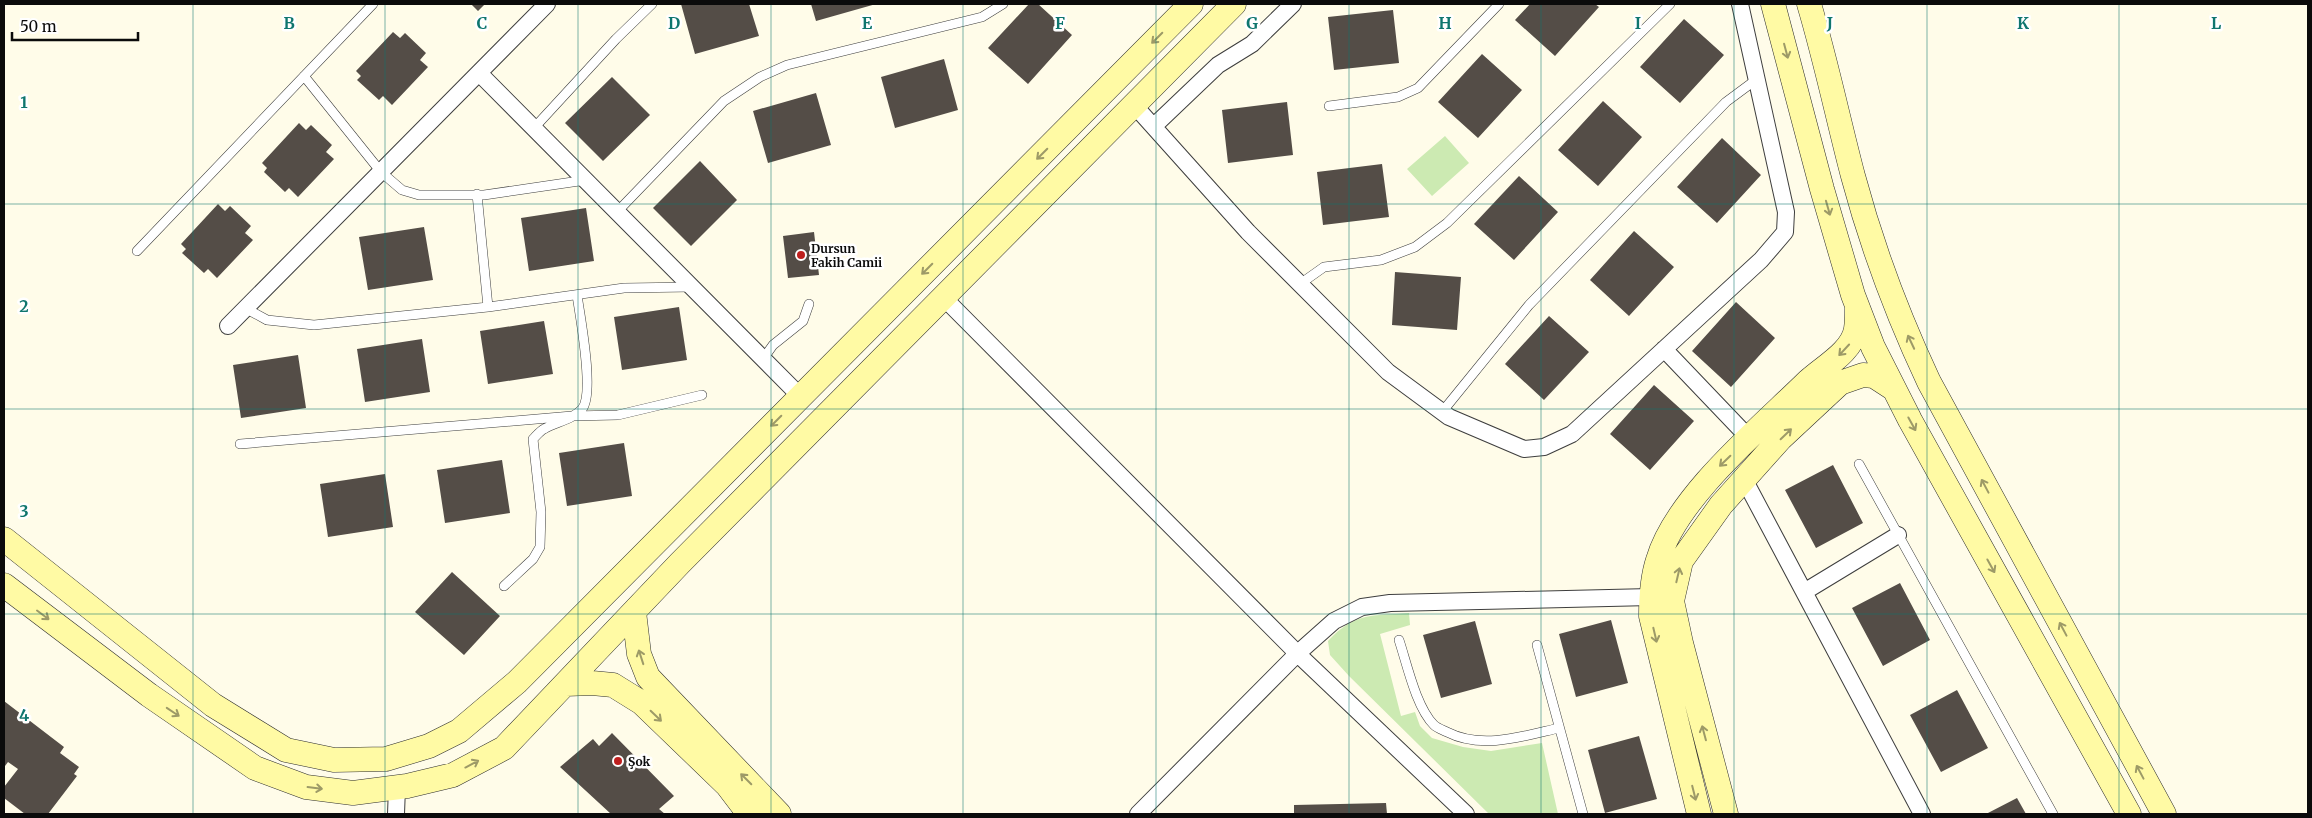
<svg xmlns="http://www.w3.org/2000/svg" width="2312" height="818" font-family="Merriweather,serif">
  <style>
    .green { fill: #cceab2 }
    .building { fill: #544d47 }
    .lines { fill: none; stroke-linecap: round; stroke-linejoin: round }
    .lane-casing { stroke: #3e3e3e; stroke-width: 10 }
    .street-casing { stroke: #3e3e3e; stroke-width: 18 }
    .secondary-casing { stroke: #2d2d2d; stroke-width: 25 }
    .lane { stroke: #fff; stroke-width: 9 }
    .street { stroke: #fff; stroke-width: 16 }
    .secondary { stroke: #fffaa4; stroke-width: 24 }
    .oneway { stroke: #9d9a67 }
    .grid { fill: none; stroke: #0f766e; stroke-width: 1; stroke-opacity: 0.55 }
    .poi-dot { fill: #be201f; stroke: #fff; stroke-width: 2 }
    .labels { text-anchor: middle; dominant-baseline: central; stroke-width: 5; stroke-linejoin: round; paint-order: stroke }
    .poi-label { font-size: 12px; font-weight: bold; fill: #0b0b0b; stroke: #fff; text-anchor: start }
    .grid-label { font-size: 16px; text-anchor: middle; font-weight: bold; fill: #0f766e; stroke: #fff; stroke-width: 5; stroke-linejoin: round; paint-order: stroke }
  </style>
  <rect width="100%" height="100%" fill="#fffce9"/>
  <path class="green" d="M1445 136 1469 163 1432 196 1407 169Z
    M1409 613 1410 625 1380 634 1401 716 1415 712 1420 726 1432 738 1463 747 1491 751 1542 743 1558 814H1489L1349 676 1330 655 1328 641C1355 612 1372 616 1409 613Z"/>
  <path class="building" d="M471 4H485L478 11Z
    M681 4H749L759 36 695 54Z
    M811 4H876L816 21Z
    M1029 4H1038L1072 35 1028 84 988 48Z
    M1530 4H1595L1599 7 1555 56 1515 20Z
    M1393 10 1399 63 1334 70 1328 17Z
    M1684 19 1724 55 1680 103 1640 67Z
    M393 32 400 38 405 33 426 53 420 60 428 67 392 105 383 96 379 100 357 80 361 76 356 71Z
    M1482 54 1522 90 1478 138 1438 102Z
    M944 59 958 110 895 128 881 77Z
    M612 77 650 115 603 161 565 123Z
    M816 93 831 145 768 163 753 111Z
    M1603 101 1642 137 1598 186 1558 150Z
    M1287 102 1293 155 1228 163 1222 110Z
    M299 123 306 130 311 125 332 145 326 152 334 159 298 197 289 188 285 192 264 172 267 168 262 163Z
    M1722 138 1761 175 1717 223 1677 187Z
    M700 161 737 200 691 246 653 208Z
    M1382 164 1389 217 1323 225 1317 172Z
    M1519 176 1558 212 1514 260 1474 224Z
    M218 204 225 211 230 206 251 226 245 233 253 240 217 278 208 269 204 273 182 253 186 249 181 244Z
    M586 208 594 261 529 271 521 218Z
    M424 227 433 280 368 290 359 237Z
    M1634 231 1674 267 1629 316 1590 280Z
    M814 232 819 275 788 278 783 236Z
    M1395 272 1461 277 1457 330 1392 325Z
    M1736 302 1775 338 1731 387 1692 351Z
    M679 307 687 360 622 370 614 317Z
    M1549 316 1589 352 1544 400 1505 364Z
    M544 321 553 374 488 384 480 331Z
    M422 339 430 392 365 402 357 349Z
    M298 355 306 408 241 418 233 365Z
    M1654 385 1694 421 1650 470 1610 434Z
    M624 443 632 496 567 506 559 453Z
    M502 460 510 513 445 523 437 470Z
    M1833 465 1863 523 1816 548 1785 490Z
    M385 474 393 527 328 537 320 484Z
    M452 572 500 616 464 655 415 612Z
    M1900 583 1930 640 1883 666 1852 608Z
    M1611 620 1628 683 1576 697 1559 634Z
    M1475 621 1492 684 1441 698 1423 635Z
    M1957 690 1988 748 1941 772 1910 715Z
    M4 701 64 747 60 753 79 767 74 774 77 776 48 814H25L4 798V787L18 769 8 762 5 766 4 765Z
    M612 733 674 796 659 809 665 814H611L560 767 593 739 599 746Z
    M1639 736 1657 799 1605 813 1588 750Z
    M2017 798 2026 814H1986Z
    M1386 803 1387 814H1294V805Z"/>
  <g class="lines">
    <g class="lane-casing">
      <path id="lane" d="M304 76 381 172 402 190 419 195H484L586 180
        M1329 106 1398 97 1418 88 1499 4
        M534 128 616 39 652 4
        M477 194 488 307
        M617 212 724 101 760 77 787 65 982 17 1003 4
        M137 251 373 4
        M1300 284 1324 267 1381 260 1415 247 1447 223 1670 4
        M245 308 267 320 314 325 488 307 624 288 691 287
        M763 359 773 345 803 321 809 304
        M1442 412 1529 305 1726 102 1757 79
        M240 444 572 416 618 415 702 395
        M1859 464 2053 814
        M504 586 533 559 540 547 541 512 533 439C536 436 540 431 544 429 556 422 572 420 582 409 595 394 580 316 577 295
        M1399 640C1407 664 1416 707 1434 725 1437 728 1443 730 1447 732 1482 750 1524 736 1559 728
        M1537 645 1583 814"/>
    </g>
    <g class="street-casing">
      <path id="street" d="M480 74 801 397
        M1134 105 1248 232 1388 372 1449 417 1524 449 1544 447 1572 434 1761 260 1785 232 1786 212 1740 4
        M1154 126 1218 65 1252 44 1293 4
        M943 297 1303 659 1466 814
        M228 326 547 4
        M1664 349 1749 438
        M1744 479 1922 814
        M1804 592 1898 535
        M396 814 397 787
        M1138 814 1298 653 1334 621 1362 607 1390 603 1651 597"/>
    </g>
    <g class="secondary-casing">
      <path id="secondary" d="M1773 4 1822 189 1853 295 1873 347 1910 420 2129 814
        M1809 4C1826 61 1838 119 1853 176 1872 247 1898 316 1929 382L2164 814
        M4 539 213 705 286 750 334 760 386 759 429 746 459 731 517 682 1191 4
        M4 585 149 695 255 768 306 787 353 793 407 786 453 775 504 748 680 563 1234 4
        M634 612 639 654 648 677 779 814
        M566 684 592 683 613 685 642 703 727 785 749 814
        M1699 814 1651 616C1651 596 1652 578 1658 560 1676 498 1759 429 1805 384 1821 368 1852 353 1856 329 1857 322 1857 314 1857 307
        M1726 814 1681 643 1672 601 1681 561 1721 505 1781 438 1840 383 1863 375 1874 376 1894 389"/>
    </g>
    <use href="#lane" class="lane"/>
    <use href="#street" class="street"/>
    <use href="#secondary" class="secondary"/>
  </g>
  <defs><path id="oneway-shaft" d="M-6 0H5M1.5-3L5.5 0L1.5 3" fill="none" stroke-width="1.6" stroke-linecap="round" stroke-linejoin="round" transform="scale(1.25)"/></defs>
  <g class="oneway">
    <use href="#oneway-shaft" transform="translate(1157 38) rotate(135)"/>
    <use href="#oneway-shaft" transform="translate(1786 51) rotate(75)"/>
    <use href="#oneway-shaft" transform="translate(1042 154) rotate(135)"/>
    <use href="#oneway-shaft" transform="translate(1828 208) rotate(74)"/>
    <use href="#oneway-shaft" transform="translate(927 269) rotate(135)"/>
    <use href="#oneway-shaft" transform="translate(1911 342) rotate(-115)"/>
    <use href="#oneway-shaft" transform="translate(1844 350) rotate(133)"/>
    <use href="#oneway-shaft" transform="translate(776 421) rotate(135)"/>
    <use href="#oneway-shaft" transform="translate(1912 424) rotate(61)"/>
    <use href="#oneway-shaft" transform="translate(1786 434) rotate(-44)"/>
    <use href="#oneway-shaft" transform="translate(1725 461) rotate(136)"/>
    <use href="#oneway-shaft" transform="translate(1985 486) rotate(-118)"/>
    <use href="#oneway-shaft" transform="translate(1991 566) rotate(61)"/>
    <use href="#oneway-shaft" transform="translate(1678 575) rotate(-77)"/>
    <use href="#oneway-shaft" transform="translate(43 615) rotate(37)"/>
    <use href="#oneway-shaft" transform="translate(2063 629) rotate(-118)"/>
    <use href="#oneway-shaft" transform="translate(1655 635) rotate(77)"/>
    <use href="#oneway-shaft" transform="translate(641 657) rotate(-108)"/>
    <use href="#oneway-shaft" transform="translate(173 712) rotate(34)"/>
    <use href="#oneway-shaft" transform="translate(656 716) rotate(44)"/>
    <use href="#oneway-shaft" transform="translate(1704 733) rotate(-105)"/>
    <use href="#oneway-shaft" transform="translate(472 764) rotate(-28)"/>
    <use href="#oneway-shaft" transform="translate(2140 772) rotate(-118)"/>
    <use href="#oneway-shaft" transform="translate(746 779) rotate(-135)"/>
    <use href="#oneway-shaft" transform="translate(315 788) rotate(7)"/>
    <use href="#oneway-shaft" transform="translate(1694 793) rotate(76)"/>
  </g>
  <path class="grid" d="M193 4V814M385 4V814M578 4V814M771 4V814M963 4V814M1156 4V814M1349 4V814M1541 4V814M1734 4V814M1927 4V814M2119 4V814M4 204H2308M4 409H2308M4 614H2308"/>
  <g class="poi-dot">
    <circle cx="801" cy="255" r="5"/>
    <circle cx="618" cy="761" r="5"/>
  </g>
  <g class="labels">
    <g class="poi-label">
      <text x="811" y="248">Dursun<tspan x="811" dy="14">Fakih Camii</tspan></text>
      <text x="628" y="761">Şok</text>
    </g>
  </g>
  <g class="grid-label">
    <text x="289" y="29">B</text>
    <text x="482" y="29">C</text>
    <text x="674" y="29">D</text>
    <text x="867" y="29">E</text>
    <text x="1060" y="29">F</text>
    <text x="1252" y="29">G</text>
    <text x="1445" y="29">H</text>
    <text x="1638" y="29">I</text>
    <text x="1830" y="29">J</text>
    <text x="2023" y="29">K</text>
    <text x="2216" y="29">L</text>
    <text x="24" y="108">1</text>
    <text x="24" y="312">2</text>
    <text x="24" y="517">3</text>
    <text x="24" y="721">4</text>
  </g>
  <rect width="2312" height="818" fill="none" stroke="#0b0b0b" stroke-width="10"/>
  <path d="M12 32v8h126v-8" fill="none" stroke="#0b0b0b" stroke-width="2.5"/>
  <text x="20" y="32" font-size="15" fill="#0b0b0b" stroke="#ffffff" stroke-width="4" paint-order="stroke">50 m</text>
</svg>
